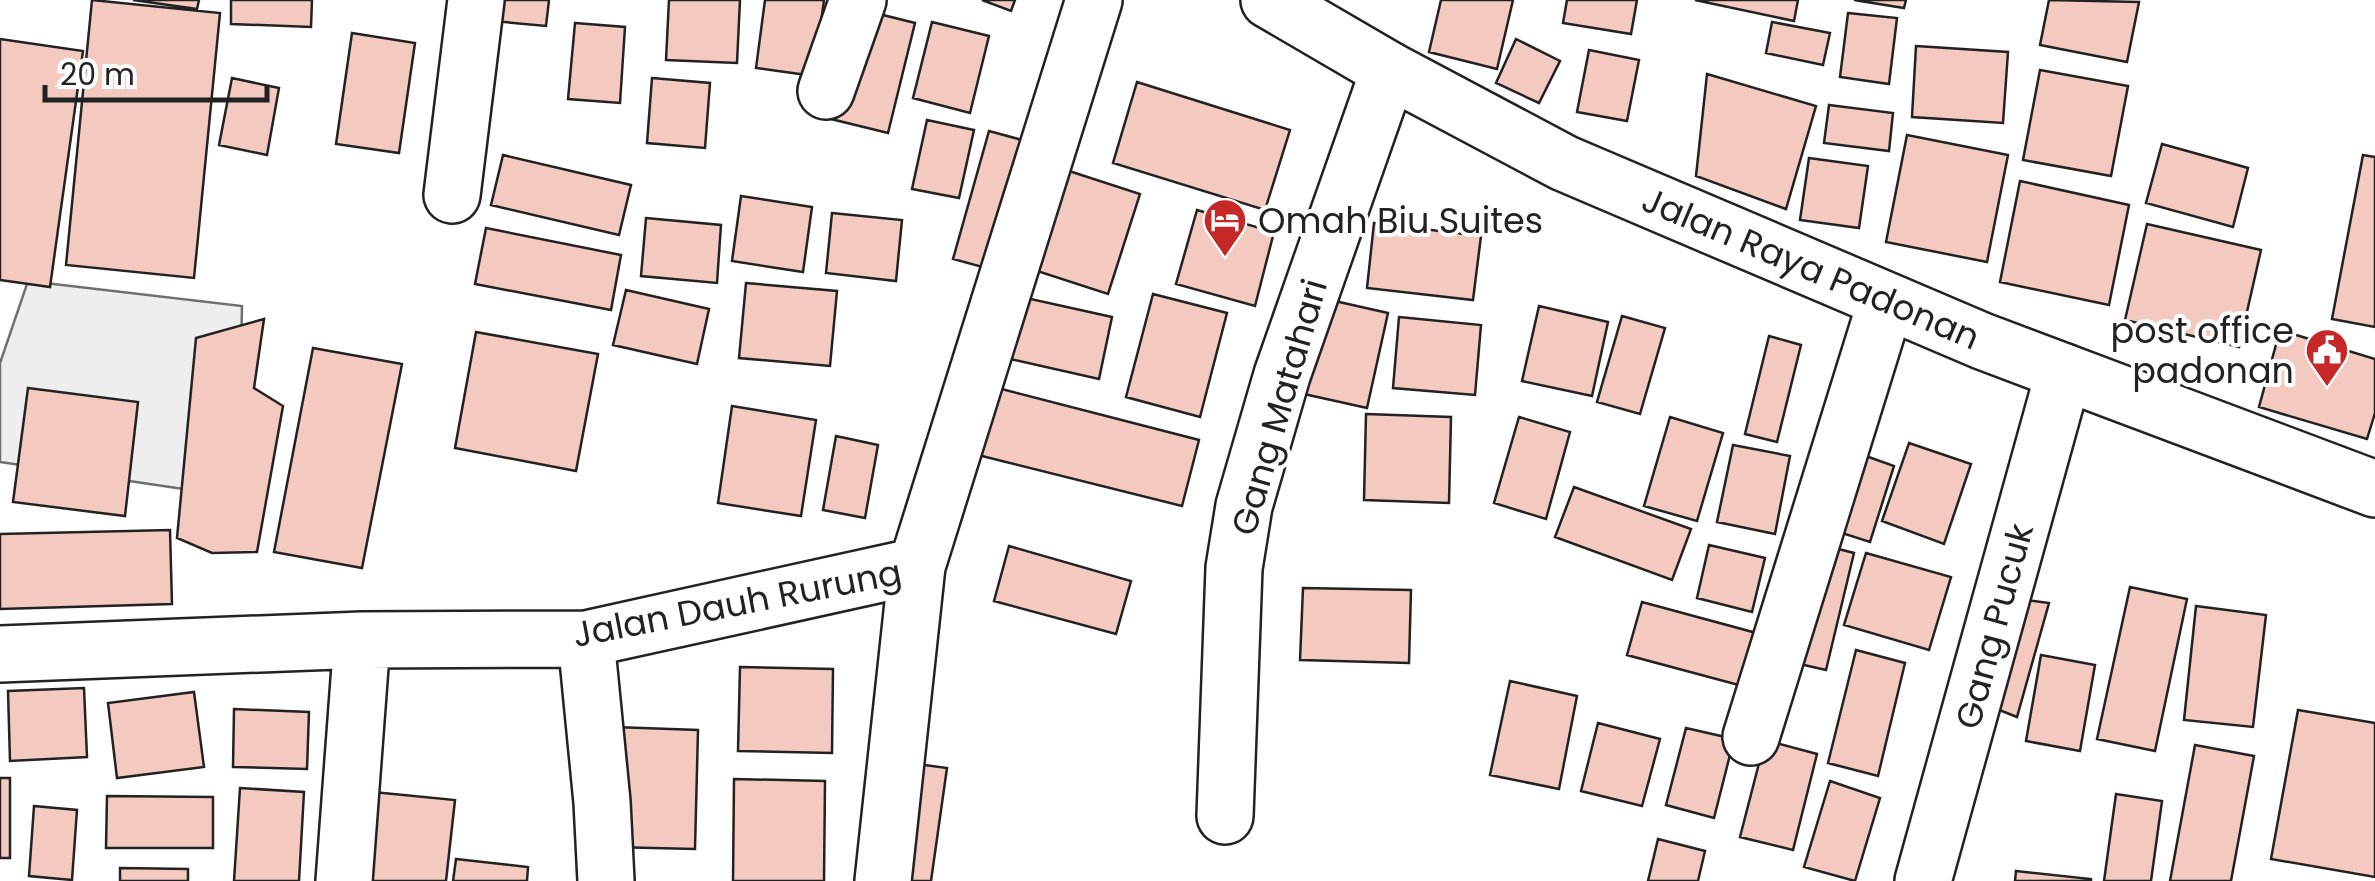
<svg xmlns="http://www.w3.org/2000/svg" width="2375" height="881" font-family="Poppins,sans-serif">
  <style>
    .green { fill: #eee; stroke: #6f6f6f; stroke-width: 2.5 }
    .building { fill: #f3c9c0; stroke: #222; stroke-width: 2.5 }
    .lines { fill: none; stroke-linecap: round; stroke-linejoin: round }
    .minor-casing { stroke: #222; stroke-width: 60 }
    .secondary-casing { stroke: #222; stroke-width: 60 }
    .minor { stroke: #fff; stroke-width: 55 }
    .secondary { stroke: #fff; stroke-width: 55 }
    .labels { text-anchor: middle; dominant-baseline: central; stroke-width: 8; stroke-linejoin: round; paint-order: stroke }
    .poi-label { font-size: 35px; fill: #222; stroke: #fff; text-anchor: start }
    .street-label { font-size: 35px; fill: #222; stroke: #fff }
  </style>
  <rect width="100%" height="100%" fill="#fff"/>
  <path class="green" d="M28 281 242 306 238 497 0 462V363Z"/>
  <path class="building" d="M92 0 220 13 194 278 66 265Z
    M133 0H199L197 9Z
    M231 0H312L311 27 231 24Z
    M486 0H549L546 26 483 20Z
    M669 0H740L737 63 666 60Z
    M765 0H824L814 76 756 68Z
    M982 0H1015L1011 11Z
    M1441 0H1513L1497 69 1429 52Z
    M1567 0H1637L1631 34 1563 23Z
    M1695 0H1798L1794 21Z
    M1854 0H1906L1904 8Z
    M2049 0 2139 2 2127 62 2040 45Z
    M859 9 915 23 888 133 831 119Z
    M1848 13 1897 18 1889 84 1840 77Z
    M932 22 989 36 970 113 913 98Z
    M1772 22 1830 33 1823 65 1766 53Z
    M575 23 625 27 620 103 568 99Z
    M352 33 415 43 399 153 336 144Z
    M0 39 83 51 50 287 0 280Z
    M1516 39 1560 61 1539 103 1496 83Z
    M1916 46 2008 52 2003 123 1912 117Z
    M1589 50 1639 60 1627 121 1577 112Z
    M2040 70 2128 86 2111 176 2023 160Z
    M1707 74 1816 106 1786 209 1696 176Z
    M232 78 279 88 267 155 219 145Z
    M652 78 710 83 705 148 647 143Z
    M1137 82 1290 130 1265 210 1113 163Z
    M1829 105 1893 113 1889 151 1824 143Z
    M927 120 974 130 959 198 912 189Z
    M989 131 1033 143 997 271 953 259Z
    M1907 135 2008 155 1987 262 1886 242Z
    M2162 144 2248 168 2233 227 2146 203Z
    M503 155 631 185 619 235 491 205Z
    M2363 155 2375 157V327L2332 319Z
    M1809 158 1868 166 1859 228 1800 220Z
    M1066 170 1140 194 1108 294 1034 270Z
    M2020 181 2129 205 2109 305 2000 282Z
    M741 196 812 207 803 272 732 261Z
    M1197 210 1274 232 1255 306 1176 284Z
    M832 213 902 220 896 281 826 273Z
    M646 218 721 225 717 283 641 276Z
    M1374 223 1481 236 1473 300 1367 288Z
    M2147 224 2261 250 2239 347 2125 320Z
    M486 228 621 255 611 310 475 284Z
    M746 283 837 291 830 366 739 358Z
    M626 290 709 309 697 364 613 345Z
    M1008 294 1112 317 1099 379 993 355Z
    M1153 294 1227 313 1200 417 1126 397Z
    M1326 299 1388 313 1367 408 1304 394Z
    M1539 306 1608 322 1592 396 1522 381Z
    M1622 316 1665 328 1640 414 1597 402Z
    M1399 317 1481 325 1475 395 1393 388Z
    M264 319 254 388 283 406 257 552 212 553 177 538 196 338Z
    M2280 330 2375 359V413L2367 439 2259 407Z
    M476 332 598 354 576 471 455 448Z
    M1769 336 1801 345 1777 442 1745 434Z
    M313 348 402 364 362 568 274 552Z
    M982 384 1199 440 1182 506 966 452Z
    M28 388 138 402 125 516 13 502Z
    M732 406 816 420 801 516 718 503Z
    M1366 414 1451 417 1449 503 1364 500Z
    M1519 417 1570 432 1546 519 1494 503Z
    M1670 417 1723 433 1697 521 1644 506Z
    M836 436 878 445 865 518 823 510Z
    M1909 443 1971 464 1944 544 1882 521Z
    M1733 445 1790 456 1775 534 1717 522Z
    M1849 450 1894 466 1870 542 1823 527Z
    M1574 487 1691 529 1672 580 1555 537Z
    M170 530 172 604 0 609V534Z
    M1819 544 1854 553 1826 670 1791 662Z
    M1709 545 1765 558 1752 612 1697 598Z
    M1009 546 1131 581 1116 634 994 601Z
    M1866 553 1951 577 1929 650 1844 625Z
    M2130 587 2187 599 2155 751 2097 739Z
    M1303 588 1411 590 1409 663 1300 660Z
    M2010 598 2049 603 2017 717 1979 702Z
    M1642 602 1760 634 1746 687 1627 655Z
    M2196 606 2266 615 2253 727 2184 720Z
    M1856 650 1905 663 1878 776 1828 763Z
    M2041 655 2095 665 2080 751 2026 741Z
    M740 667 833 669 832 753 738 751Z
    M1510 681 1577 696 1559 789 1490 775Z
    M84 688 87 757 10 761 8 691Z
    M194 692 204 767 117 778 108 703Z
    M234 709 309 712 307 769 233 767Z
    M2298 710 2375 723V877L2271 859Z
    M1598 723 1660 739 1642 806 1581 791Z
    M614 727 698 730 695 849 611 847Z
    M1686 728 1734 739 1714 818 1666 805Z
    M1765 740 1817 754 1793 850 1740 837Z
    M2195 745 2254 756 2231 881H2170Z
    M910 763 947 768 931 881H894Z
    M0 778H10V858H0Z
    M734 779 825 781 824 881H733Z
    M1830 781 1880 798 1855 881 1804 867Z
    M240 788 304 792 299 881H234Z
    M363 791 455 800 446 881H354Z
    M2116 794 2162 801 2151 881H2104Z
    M107 796 213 797V848H106Z
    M34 806 77 810 72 880 29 876Z
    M1658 839 1705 851 1698 881H1648Z
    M456 859 528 867 527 881H453Z
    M120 868 188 869V881H120Z
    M2016 871 2091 879V881H2015Z"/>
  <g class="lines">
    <g class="minor-casing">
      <path id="minor" d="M826 91 858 0
        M452 195 476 0
        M586 639 602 802 606 881
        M0 654 362 640 586 639 917 566
        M1751 737 1886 302
        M1225 816 1234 568 1244 506 1282 375 1389 70
        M344 881 362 640
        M883 881 917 566 1094 0
        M1923 881 2064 372"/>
    </g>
    <g class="secondary-casing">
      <path id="secondary" d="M1269 0 1389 70 1564 163 1982 341 2375 489"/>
    </g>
    <use href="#minor" class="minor"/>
    <use href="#secondary" class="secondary"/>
  </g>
  <defs>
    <g id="hotel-pin" transform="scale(2.25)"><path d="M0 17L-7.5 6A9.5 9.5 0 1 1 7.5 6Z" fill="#c62828" stroke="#fff"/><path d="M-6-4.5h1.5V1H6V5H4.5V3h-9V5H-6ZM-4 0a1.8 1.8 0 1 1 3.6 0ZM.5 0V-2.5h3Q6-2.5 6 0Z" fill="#fff"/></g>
    <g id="civic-pin" transform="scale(2.25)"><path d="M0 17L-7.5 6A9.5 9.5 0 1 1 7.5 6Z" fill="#c62828" stroke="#fff"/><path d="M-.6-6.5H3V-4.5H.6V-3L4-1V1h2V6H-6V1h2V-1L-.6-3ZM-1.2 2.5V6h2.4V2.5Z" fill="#fff"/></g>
  </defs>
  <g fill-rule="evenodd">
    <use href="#hotel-pin" x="1225" y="220"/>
    <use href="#civic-pin" x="2327" y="350"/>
  </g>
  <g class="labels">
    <g class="poi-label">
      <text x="1258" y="220">Omah Biu Suites</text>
      <text x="2294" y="330" text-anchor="end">post office<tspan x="2294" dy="40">padonan</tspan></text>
    </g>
    <g class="street-label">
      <text transform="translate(1811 268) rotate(23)">Jalan Raya Padonan</text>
      <text transform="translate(1279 407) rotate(-74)">Gang Matahari</text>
      <text transform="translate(737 603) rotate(-11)">Jalan Dauh Rurung</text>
      <text transform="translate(1994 626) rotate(-75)">Gang Pucuk</text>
    </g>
  </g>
  <path d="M45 85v15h222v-15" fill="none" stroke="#222222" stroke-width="5"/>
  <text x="60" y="85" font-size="30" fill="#222222" stroke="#ffffff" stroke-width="8" paint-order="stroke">20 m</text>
</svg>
